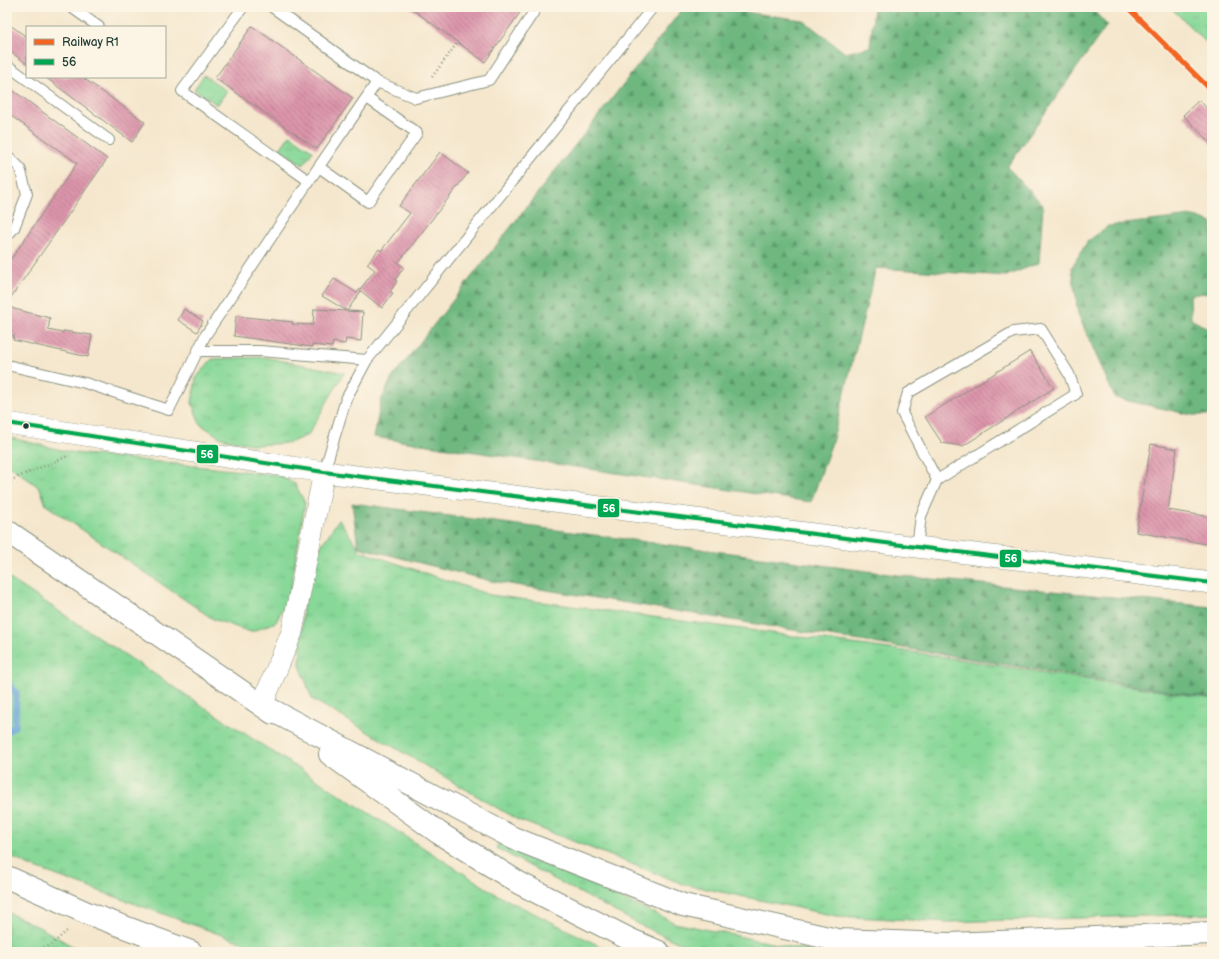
<svg xmlns="http://www.w3.org/2000/svg" width="1219" height="959" font-family="'Balsamiq Sans',sans-serif">
  <style>
    .grass { fill: url(#grass-tufts); stroke: #548a66 }
    .forest { fill: url(#forest-firs); stroke: #467a5a }
    .lines { fill: none; stroke-linecap: round; stroke-linejoin: round }
    .stream { stroke: #64a1d5; stroke-width: 7 }
    .building { fill: url(#building-back-hatch) }
    .service-casing { stroke: #8a9280; stroke-width: 12 }
    .minor-casing { stroke: #8a9280; stroke-width: 22 }
    .primary-casing { stroke: #8a9280; stroke-width: 24 }
    .path { stroke: #8a9280; stroke-width: 2.5; stroke-dasharray: 1 3; stroke-linecap: butt }
    .service { stroke: #fff; stroke-width: 10 }
    .minor { stroke: #fff; stroke-width: 21 }
    .primary { stroke: #fff; stroke-width: 22 }
    .bus-1-casing { stroke: #fcf5e5; stroke-width: 7 }
    .bus-1 { stroke: #00a651; stroke-width: 4 }
    .rail-1-casing { stroke: #fcf5e5; stroke-width: 8 }
    .rail-1 { stroke: #f26522; stroke-width: 5 }
    .bus-dot { fill: #1f3d34; stroke: #fcf5e5; stroke-width: 1.5 }
    .line-badge { stroke: #fcf5e5; stroke-width: 1.5 }
    .badge-label { font-size: 11px; text-anchor: middle; font-weight: bold; fill: #fff }
  </style>
  <defs>
    <pattern id="grass-tufts" width="24" height="20" patternUnits="userSpaceOnUse"><rect width="24" height="20" fill="#88d898"/><path d="M3 7l-1-3M5 7V3M7 7l1-3M15 17l-1-3M17 17v-4M19 17l1-3" fill="none" stroke="#75ba84"/></pattern>
    <pattern id="forest-firs" width="22" height="20" patternUnits="userSpaceOnUse"><rect width="22" height="20" fill="#6eb880"/><path d="M5 1l3.5 6h-7zM16 11l3.5 6h-7z" fill="#5a976a"/></pattern>
    <pattern id="building-back-hatch" width="6" height="6" patternUnits="userSpaceOnUse"><rect width="6" height="6" fill="#dc94ab"/><path d="M-1 5l2 2M0 0l6 6M5-1l2 2" fill="none" stroke="#b27a8c"/></pattern>
  </defs>
  <rect width="100%" height="100%" fill="#fcf5e5"/>
  <filter id="ink" filterUnits="userSpaceOnUse"><feTurbulence type="fractalNoise" baseFrequency=".025" numOctaves="2"/><feDisplacementMap in="SourceGraphic" scale="8" xChannelSelector="R" yChannelSelector="G"/><feConvolveMatrix kernelMatrix="1 2 1 2 8 2 1 2 1" color-interpolation-filters="sRGB"/></filter>
  <filter id="wash" filterUnits="userSpaceOnUse"><feTurbulence type="fractalNoise" baseFrequency=".012" numOctaves="4" result="noise"/><feDisplacementMap in="SourceGraphic" scale="16" xChannelSelector="R" yChannelSelector="G"/><feGaussianBlur stdDeviation="0.9" result="paint"/><feColorMatrix in="noise" values="0 0 0 0 0 0 0 0 0 0 0 0 0 0 0 0 0 1.4 0 .05"/><feComposite in="paint" operator="in"/></filter>
  <g filter="url(#wash)">
    <rect width="100%" height="100%" fill="#f5e7cd"/>
    <path class="grass" d="M1170 7H1212V48Z
      M204 75 227 91 217 105 194 89Z
      M290 135 313 151 303 165 280 149Z
      M264 357 344 373 308 435 289 443 255 445 221 438 200 424 192 403 196 378 212 359Z
      M7 437 74 453 279 475 295 484 305 503 290 593 276 622 251 632 213 619 46 505 40 488 7 464Z
      M339 519 360 551 490 595 919 653 1212 699V914L948 922 836 916 683 884 516 819 312 699 300 665 303 607 319 549Z
      M7 577 262 745 499 896 612 952H269L30 866 7 855Z
      M500 842 675 923 814 952H699L644 927 496 848Z
      M7 912 41 928 82 952H7Z"/>
    <path class="forest" d="M684 7H709L803 20 845 53 870 47 874 7H1090L1107 25 1007 167 1043 205 1039 263 1006 276 876 268 833 439 811 502 374 437 381 401 392 378Z
      M1192 216 1212 223V292L1190 295 1191 319 1212 331V415H1192L1115 398 1078 314 1072 267 1087 242 1108 226Z
      M352 503 912 577 1212 607V698L491 581 358 547Z"/>
    <g class="lines">
      <path class="stream" d="M7 682 16 693 15 726 7 731"/>
    </g>
    <g id="blocks">
      <path class="building" d="M409 7H524L485 62Z
        M7 23 27 37V64L7 49Z
        M252 26 353 98 317 149 215 78Z
        M45 77H82L145 122 132 142Z
        M7 86 107 159 7 303V265L77 163 7 113Z
        M1199 100 1212 114V145L1183 115Z
        M440 152 468 173 398 263 404 267 395 280 397 281 390 292 393 293 382 308 361 291 347 311 322 296 334 279 357 293 375 270 367 264 379 249 381 251 410 213 399 206Z
        M7 305 14 309 50 318 48 330 63 333V331L92 335 88 357 13 340 14 335 7 334Z
        M184 309 203 321 197 332 178 320Z
        M314 309 363 312 361 341 346 339 345 344 333 342 332 347 312 345V347L234 336 236 316 293 322 292 324 313 325Z
        M1030 351 1054 388 963 446 942 443 925 417Z
        M1151 444 1177 449 1168 510 1212 517V545L1136 532Z"/>
    </g>
  </g>
  <g filter="url(#ink)">
    <use href="#blocks" fill-opacity="0" stroke="#8a9280" stroke-width="1"/>
    <g class="lines">
      <g class="service-casing">
        <path id="service" d="M71 7 99 27
          M243 7 182 91 309 181
          M272 7 377 82
          M7 65 109 140
          M7 155 20 168 27 194 14 228 7 236
          M319 167 368 202 417 133 367 98
          M198 351H260L367 360
          M7 365 85 383 169 410 205 336 309 181 377 82 416 98 489 80 537 7
          M324 472 346 399 367 360 653 7
          M917 547 921 516 937 480 1076 394 1069 374 1041 329 1013 332 908 393 902 413 937 480"/>
      </g>
      <g class="minor-casing">
        <path id="minor" d="M7 423 324 472 917 547 1212 583
          M262 705 292 632 324 472"/>
      </g>
      <g class="primary-casing">
        <path id="primary" d="M7 531 273 713
          M262 705 513 838 683 905 837 940 949 944 1212 933
          M330 754 439 833 519 883 629 939 659 952
          M7 877 87 913 191 952"/>
      </g>
      <path class="path" d="M432 77 458 42
        M7 483 18 477 68 456
        M7 951 18 952
        M20 952 50 946 68 930"/>
      <use href="#service" class="service"/>
      <use href="#minor" class="minor"/>
      <use href="#primary" class="primary"/>
      <g class="bus-1-casing">
        <path id="bus-1" d="M7 423 324 472 917 547 1212 583"/>
      </g>
      <use href="#bus-1" class="bus-1"/>
      <g class="rail-1-casing">
        <path id="rail-1" d="M1127 7 1212 91"/>
      </g>
      <use href="#rail-1" class="rail-1"/>
    </g>
  </g>
  <circle class="bus-dot" cx="26" cy="426" r="3.5"/>
  <g class="line-badge">
    <rect x="196" y="444" width="23" height="20" rx="4" fill="#00a651"/>
    <rect x="597" y="498" width="23" height="20" rx="4" fill="#00a651"/>
    <rect x="999" y="549" width="23" height="19" rx="4" fill="#00a651"/>
  </g>
  <g class="badge-label">
    <text x="207" y="458">56</text>
    <text x="609" y="512">56</text>
    <text x="1011" y="562">56</text>
  </g>
  <rect width="1219" height="959" fill="none" stroke="#fcf5e5" stroke-width="24"/>
  <rect x="26" y="26" width="140" height="52" fill="#fcf5e5" stroke="#a4ab9e"/>
  <rect x="34" y="39" width="20" height="6" fill="#f26522" stroke="#a4ab9e"/>
  <text x="62" y="46" font-size="12" fill="#1f3d34">Railway R1</text>
  <rect x="34" y="59" width="20" height="6" fill="#00a651" stroke="#a4ab9e"/>
  <text x="62" y="66" font-size="12" fill="#1f3d34">56</text>
</svg>
